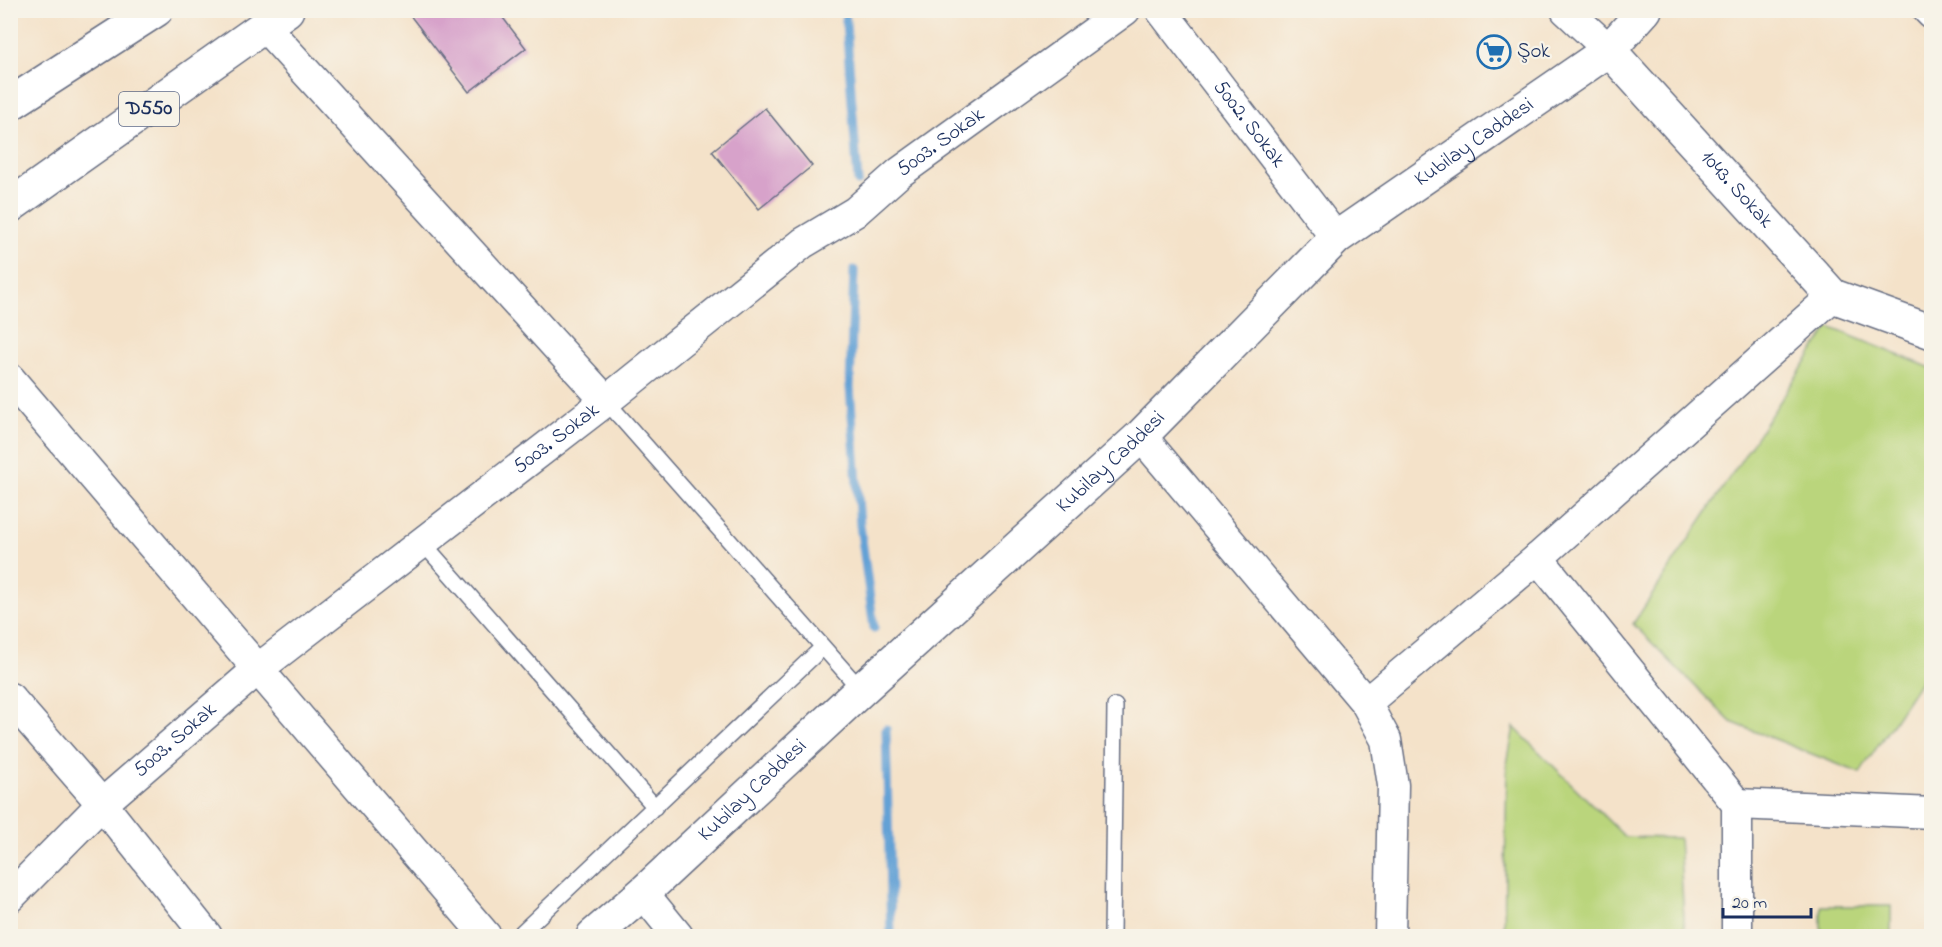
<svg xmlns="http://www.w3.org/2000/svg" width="1942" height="947" font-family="'Indie Flower',sans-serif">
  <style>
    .green { fill: #bad57b; stroke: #6a826c; stroke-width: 1.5 }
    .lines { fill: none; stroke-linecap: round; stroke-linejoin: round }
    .stream { stroke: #63a1d5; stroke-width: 9 }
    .building { fill: #d7a2ca }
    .lane-casing { stroke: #676e83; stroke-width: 18 }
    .street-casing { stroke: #676e83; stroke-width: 33 }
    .secondary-casing { stroke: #676e83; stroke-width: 36 }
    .highway-casing { stroke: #676e83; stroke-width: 36 }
    .lane { stroke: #fff; stroke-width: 15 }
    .street { stroke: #fff; stroke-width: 30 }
    .secondary { stroke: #fff; stroke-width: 33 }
    .highway { stroke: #fff; stroke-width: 33 }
    .labels { text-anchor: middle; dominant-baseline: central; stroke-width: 4.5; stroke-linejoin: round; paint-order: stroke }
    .shield { fill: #f7f3e8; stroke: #5d6a87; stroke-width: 1.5 }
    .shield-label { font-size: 20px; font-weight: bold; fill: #1b2f5e }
    .poi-label { font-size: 21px; fill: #1b2f5e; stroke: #f7f3e8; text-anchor: start }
    .street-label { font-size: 21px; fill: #1b2f5e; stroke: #f7f3e8 }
  </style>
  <rect width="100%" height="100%" fill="#f7f3e8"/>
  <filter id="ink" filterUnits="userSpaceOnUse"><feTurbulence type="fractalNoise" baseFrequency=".0167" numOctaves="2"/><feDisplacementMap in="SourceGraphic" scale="12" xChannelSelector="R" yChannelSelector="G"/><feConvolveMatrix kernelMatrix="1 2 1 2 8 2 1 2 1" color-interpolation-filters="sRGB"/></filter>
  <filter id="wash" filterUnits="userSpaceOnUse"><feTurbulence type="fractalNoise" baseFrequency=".008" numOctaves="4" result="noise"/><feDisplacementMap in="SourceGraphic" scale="24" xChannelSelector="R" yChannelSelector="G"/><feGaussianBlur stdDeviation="1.35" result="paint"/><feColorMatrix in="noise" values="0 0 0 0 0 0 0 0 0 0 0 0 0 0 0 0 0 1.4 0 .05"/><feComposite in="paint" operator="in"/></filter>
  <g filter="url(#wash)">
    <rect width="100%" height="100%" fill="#f4e2c9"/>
    <path class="green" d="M1829 327 1931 368V665L1860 773 1731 722 1633 624Z
      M1514 727 1625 837 1679 838 1685 936H1504L1507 764Z
      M1821 906H1891V936H1821Z"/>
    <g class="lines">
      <path class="stream" d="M845 10 858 182
        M854 270 850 387 860 525 874 628
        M886 729 891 936"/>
    </g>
    <g id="blocks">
      <path class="building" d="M406 10H497L526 48 469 92Z
        M765 108 812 166 759 209 712 151Z"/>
    </g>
  </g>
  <g filter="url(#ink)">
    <use href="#blocks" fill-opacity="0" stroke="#676e83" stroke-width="1.5"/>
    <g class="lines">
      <g class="lane-casing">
        <path id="lane" d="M606 401 861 690
          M423 543 655 807
          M518 936 823 647
          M1112 936 1115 706"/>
      </g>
      <g class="street-casing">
        <g id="street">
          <path id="s1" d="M1161 10 1336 238"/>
          <path d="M1566 10 1609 50"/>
          <path d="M1928 10 1932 14"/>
          <path d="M265 27 606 401"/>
          <path d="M10 379 486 936"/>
          <path d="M1141 436 1366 703 1386 740 1393 785 1390 936"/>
          <path d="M1538 558 1737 804V936"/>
          <path d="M10 698 102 804 207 936"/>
          <path d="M1366 703 1538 558 1833 296"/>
          <path d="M1737 804 1932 813"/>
          <path d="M643 893 678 936"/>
          <path id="s2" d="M10 897 102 804 258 669 606 401 803 243 855 212 899 173 1125 10"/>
        </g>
      </g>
      <g class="secondary-casing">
        <g id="secondary">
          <path id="s3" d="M1609 50 1833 296 1932 332"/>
          <path id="s4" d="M593 936 643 893 861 690 1141 436 1336 238 1609 50 1645 10"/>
        </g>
      </g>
      <g class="highway-casing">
        <path id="highway" d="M10 104 156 10
          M10 206 287 10"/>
      </g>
      <use href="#lane" class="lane"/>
      <use href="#street" class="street"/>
      <use href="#secondary" class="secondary"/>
      <use href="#highway" class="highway"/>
    </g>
  </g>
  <defs>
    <g id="supermarket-ring" transform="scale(1.725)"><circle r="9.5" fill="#f7f3e8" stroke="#1f6fb2" stroke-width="1.5"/><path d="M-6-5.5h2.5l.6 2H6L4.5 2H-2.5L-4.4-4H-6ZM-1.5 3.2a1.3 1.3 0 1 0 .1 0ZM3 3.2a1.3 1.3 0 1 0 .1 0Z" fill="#1f6fb2"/></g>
  </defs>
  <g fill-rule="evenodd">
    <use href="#supermarket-ring" x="1494" y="52"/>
  </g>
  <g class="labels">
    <rect class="shield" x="119" y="92" width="60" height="34" rx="4.5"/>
    <g class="shield-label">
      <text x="149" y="109">D550</text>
    </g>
    <g class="poi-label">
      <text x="1517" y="52">Şok</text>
    </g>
    <g class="street-label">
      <text stroke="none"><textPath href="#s1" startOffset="144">5002. Sokak</textPath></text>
      <text stroke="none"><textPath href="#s4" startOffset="1188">Kubilay Caddesi</textPath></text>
      <text stroke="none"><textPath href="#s2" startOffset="1200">5003. Sokak</textPath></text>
      <text stroke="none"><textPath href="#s3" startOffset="189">1043. Sokak</textPath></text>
      <text stroke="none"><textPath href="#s2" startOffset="714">5003. Sokak</textPath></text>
      <text stroke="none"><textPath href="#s4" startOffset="702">Kubilay Caddesi</textPath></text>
      <text stroke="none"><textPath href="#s2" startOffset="228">5003. Sokak</textPath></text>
      <text stroke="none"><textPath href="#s4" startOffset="216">Kubilay Caddesi</textPath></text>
    </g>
  </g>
  <rect width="1942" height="947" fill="none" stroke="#f7f3e8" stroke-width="36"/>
  <path d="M1723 908v9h88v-9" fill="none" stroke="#1b2f5e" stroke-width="3"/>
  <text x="1732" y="908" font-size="18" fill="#1b2f5e" stroke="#f7f3e8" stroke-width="4.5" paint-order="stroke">20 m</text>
</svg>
